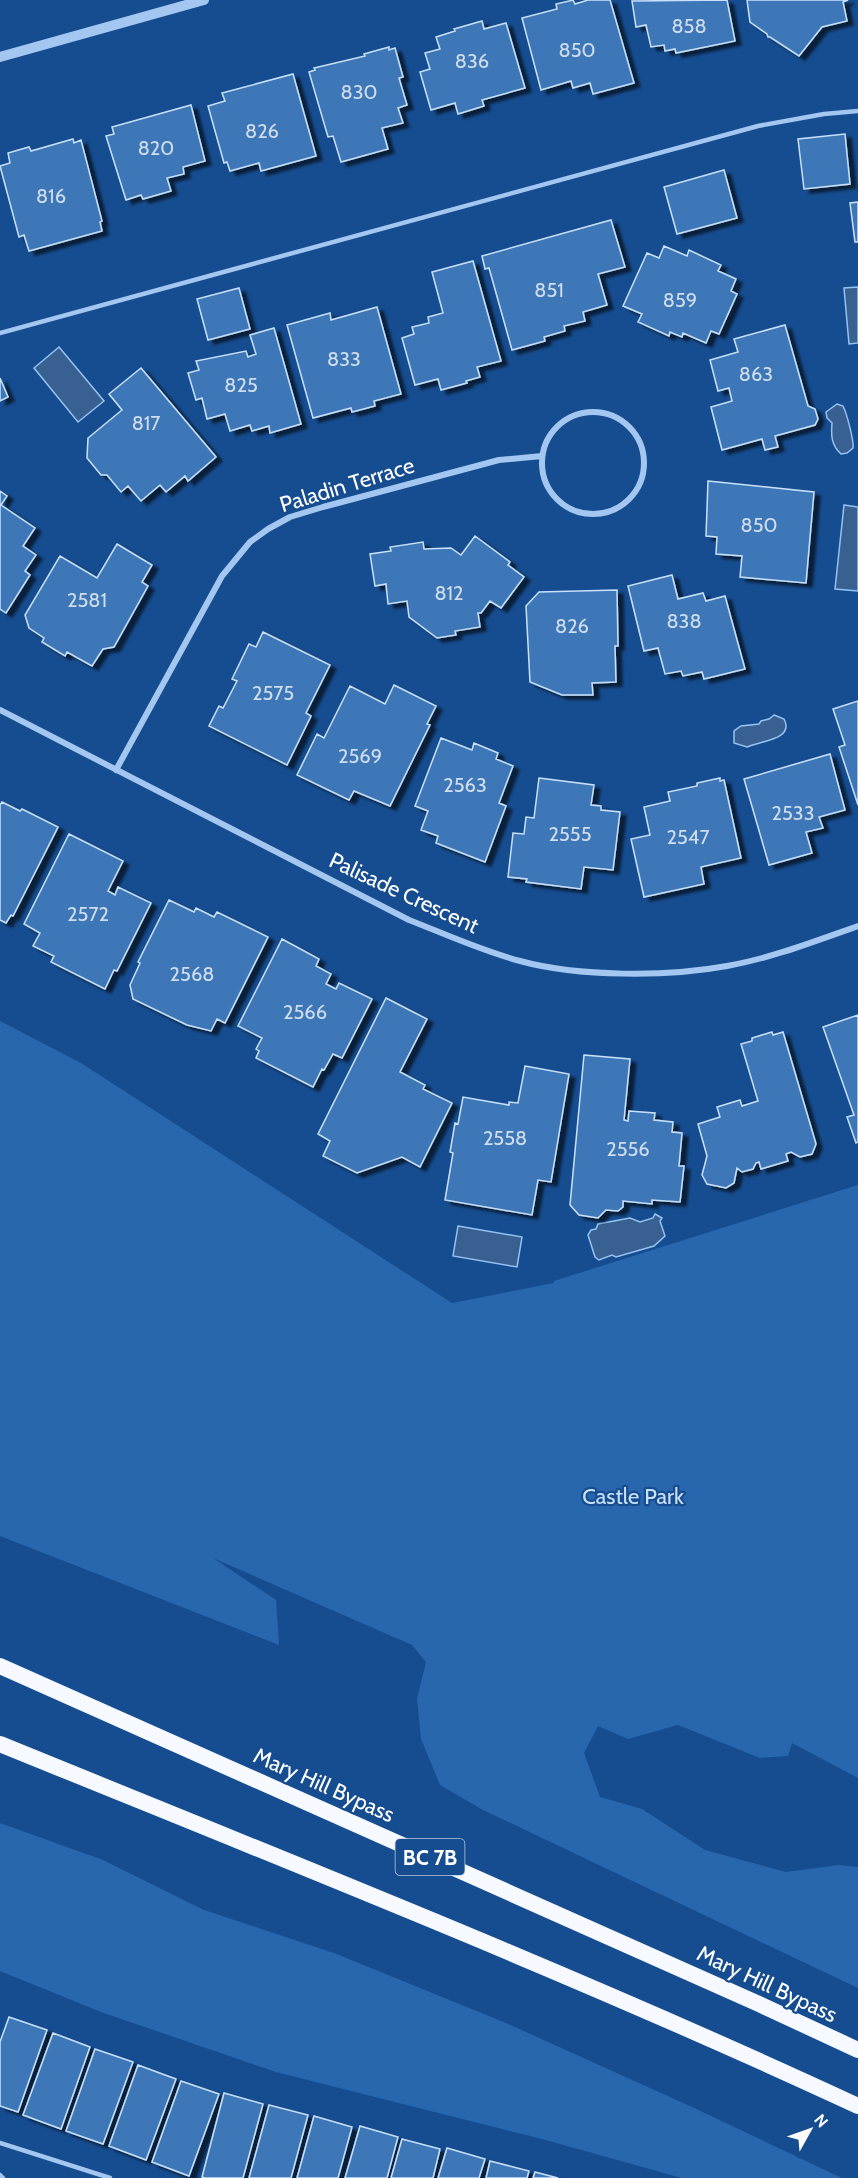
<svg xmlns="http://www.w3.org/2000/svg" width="858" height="2178" font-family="Cabin,sans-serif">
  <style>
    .green { fill: #2867ae }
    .water { fill: #386091; stroke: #95c2f3; stroke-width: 1.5 }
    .building { fill: #3e77b8; stroke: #c9e1fb; stroke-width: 1.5; filter: url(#shadow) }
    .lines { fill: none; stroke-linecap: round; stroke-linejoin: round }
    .service { stroke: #a3c7f0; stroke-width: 4.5 }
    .minor { stroke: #a3c7f0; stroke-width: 6 }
    .tertiary { stroke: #a3c7f0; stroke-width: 10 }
    .trunk { stroke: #f6f9ff; stroke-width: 16 }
    .labels { text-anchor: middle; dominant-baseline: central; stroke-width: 4.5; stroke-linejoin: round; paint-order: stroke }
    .number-label { font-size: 20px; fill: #cfdded }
    .shield { fill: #164d90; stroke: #b9cade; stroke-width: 1.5 }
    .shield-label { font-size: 21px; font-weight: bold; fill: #fff }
    .street-label { font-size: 22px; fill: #fff; stroke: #164d90 }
    .park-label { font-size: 22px; fill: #c9e1fb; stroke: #164d90 }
  </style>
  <defs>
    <filter id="shadow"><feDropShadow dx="6" dy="4" stdDeviation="1.5" flood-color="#0009"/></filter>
  </defs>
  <rect width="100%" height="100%" fill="#164d90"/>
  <path class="green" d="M0 1021 81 1063 452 1303 554 1283V1281L858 1185V1778L792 1743 788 1756 760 1758 678 1725 628 1739 598 1726 584 1753 600 1797 642 1809 705 1850 786 1872 839 1865 858 1867V1988L483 1810 440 1785 421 1739 417 1699 426 1662 412 1645 213 1558 276 1600 279 1645 0 1536Z
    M0 1823 103 1860 204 1910 334 1953 506 2023 692 2107 842 2178H682L542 2139 276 2072 101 2012 0 1971Z"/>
  <path class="water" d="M858 287V343L849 344 844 288Z
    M59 347 104 401 78 422 34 368Z
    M837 404 843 406C847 414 854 441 853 448L847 453 841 454C831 445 831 435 832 423L827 418 826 412Z
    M844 505 858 507V591L835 589Z
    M774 715 784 719C795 740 759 741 747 747L734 743V731L741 726 759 724 761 721 769 719Z
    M655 1214 662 1218 660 1221 665 1236 654 1246 616 1257 612 1255 599 1260 595 1257 588 1235 591 1230 596 1229 598 1224 630 1218 640 1222 653 1218Z
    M458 1226 522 1237 517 1267 453 1256Z"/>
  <path class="building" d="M573 0 575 4 588 0H610L634 83 593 94 590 83 573 88 571 81 541 90 522 18 557 9 556 4Z
    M727 0 735 41 676 53 675 49 665 51 664 45 651 47 646 25 636 27 632 1Z
    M747 0H848L843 2 847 21 822 27 799 56 770 37H768L767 34 750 22Z
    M482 21 484 29 506 23 525 88 482 100 484 106 458 114 455 103 431 110 420 72 430 69 425 53 440 49 436 37 455 31 454 29Z
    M389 47V50L395 48 403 77 399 78 407 105 398 108 403 123 382 128 388 149 341 162 333 136 328 137 309 72 315 70 314 68 365 56 364 54Z
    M293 74 316 156 261 171 259 163 230 171 227 162 224 163 208 106 225 101 222 93Z
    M191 105 205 161 183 167 184 174 167 178 171 191 143 199 141 195 126 200 106 136 114 134 112 127Z
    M845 134 850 184 804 189 798 139Z
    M73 139 74 143 81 140 102 221 100 222 102 231 29 251 24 235 19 237 0 166 10 163 8 153 29 147 31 151Z
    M724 170 737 218 677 234 664 187Z
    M858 202V242H855L850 203Z
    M611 220 625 267 598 274 607 305 583 312 585 321 564 326 565 331 544 337 545 341 512 350 489 268 485 269 482 256Z
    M664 246 687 256 689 250 721 265 718 271 736 279 731 291 737 294 719 334 711 331 706 343 683 333 682 337 670 332 669 336 638 322 642 314 623 306 647 253 659 258Z
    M473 261 501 361 477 367 480 377 466 381 467 383 441 390 438 379 415 385 402 338 414 334 412 327 429 323 428 317 443 313 432 272Z
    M239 288 250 329 208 340 197 299Z
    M377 307 401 394 374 401 375 406 352 412 351 408 313 418 287 325 330 313 331 320Z
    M785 325 808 406 815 409 818 419 815 425 775 436 778 447 765 450 762 439 722 450 711 407 732 401 729 388 718 391 710 360 738 352 734 339Z
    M274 328 301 424 270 433 269 426 252 431 250 425 230 431 225 414 207 419 202 398 196 400 188 373 199 370 196 361 246 351 248 357 256 354 250 335Z
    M141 368 216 457 188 481 185 476 166 492 160 485 141 501 128 486 121 492 107 475H101L87 458 88 438 122 410 109 394Z
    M0 378 8 397 0 401Z
    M708 481 814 492 806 583 740 577 742 556 716 554 717 537 706 536Z
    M0 491 7 496 1 505 35 528 23 546 36 555 25 571 30 575 6 613 0 609Z
    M475 536 510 562 508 565 524 577 501 608 490 601 481 613H478L480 627 455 631 456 635 437 638 409 617 407 601 388 604 386 584 375 586 370 554 391 551 390 547 423 542 424 549 451 548 461 555Z
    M117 544 152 565 142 582 148 586 114 647 103 649 92 666 67 652 65 656 42 642 44 638 29 628 25 615 60 556 97 578Z
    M672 575 678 599 703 593 706 601 725 596 745 669 704 679 702 672 683 676 681 671 665 674 658 648 644 651 628 586Z
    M617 590 618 646H615L616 682 592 683 593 695H562L530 682 526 606 539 592Z
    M263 632 330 665 306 713 311 716 287 765 209 726 219 706 223 708 237 681 232 679 249 644 256 647Z
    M394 685 436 706 427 724 430 725 390 806 354 791 349 800 297 775 317 734 324 738 350 686 385 704Z
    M858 701V805L839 747 845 745 833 709Z
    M441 738 472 750 474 743 498 753 496 759 513 766 499 803 506 806 485 862 436 843 438 836 421 830 428 811 415 806Z
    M830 754 845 810 819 817 823 828 806 832 812 853 769 865 744 779Z
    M539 778 594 785 591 805 601 806V810L620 812 613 870 584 867 581 889 526 882 527 879 508 877 513 833 524 834 526 817 534 818Z
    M720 778V781L724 780 741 858 701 867 704 884 644 897 631 839 650 835 644 807 670 801 668 792 697 786V783Z
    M2 802 20 811 22 809 58 827 13 916 11 915 6 923 0 920V805Z
    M69 834 123 861 108 891 115 895 118 887 151 903 117 971 114 970 105 989 51 962 54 956 33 946 40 933 24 924Z
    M169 900 194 912 196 908 214 917 217 912 268 937 225 1023 217 1019 211 1031 187 1025 133 999 130 985 140 963 138 962Z
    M282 939 319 959 316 966 331 974 326 984 336 989 339 983 372 999 342 1058 333 1054 324 1070 322 1069 313 1087 256 1058 259 1051 256 1049 262 1038 238 1026Z
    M386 998 427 1019 400 1072 425 1085 423 1089 452 1103 420 1167 402 1157 357 1173 323 1156 330 1141 318 1134Z
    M858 1015V1142L856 1143 847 1117 854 1115 823 1027Z
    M772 1032 773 1035 783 1032 816 1144 812 1154 800 1157 791 1152 786 1154 788 1161 761 1169 759 1162 756 1163 753 1169 742 1172 737 1168 734 1183 726 1188 707 1184 702 1175 707 1156 698 1124 720 1117 717 1107 740 1100 742 1106 758 1101 741 1044 752 1041V1038Z
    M584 1055 630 1059 624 1120 628 1121 629 1111 655 1113 654 1120 673 1122 672 1132 682 1133 679 1166H684L680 1202 652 1200V1204L623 1201V1207L618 1211 606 1210 598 1218 579 1215 570 1205Z
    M525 1066 569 1074 551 1182 538 1180 532 1215 445 1200 453 1153 450 1152 455 1123 458 1124 463 1097 509 1105V1102L518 1103Z
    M9 2017 47 2030 18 2112 0 2106V2042Z
    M53 2033 90 2047 61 2129 23 2115Z
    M95 2049 133 2062 103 2144 66 2131Z
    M138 2065 176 2079 146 2160 109 2146Z
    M181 2081 219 2094 189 2176 152 2162Z
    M224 2093 263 2104 243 2178H205L202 2177Z
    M269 2105 308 2115 291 2178H249Z
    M314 2116 352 2127 338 2178H297Z
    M360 2126 398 2137 387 2178H345Z
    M402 2139 440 2149 433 2178H391Z
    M447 2148 485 2159 479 2178H438Z
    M490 2161 529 2171 527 2178H486Z
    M535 2172 558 2178H533Z"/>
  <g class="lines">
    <path class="service" d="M0 333 758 126 824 114 858 111
      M0 2143 110 2178
      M0 2175 3 2178"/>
    <path class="minor" d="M542 463a51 51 0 1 1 102 0a51 51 0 1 1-102 0Z
      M0 710 409 920C445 934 482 951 520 961 579 977 667 977 727 966 772 958 815 941 858 926
      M116 770 222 576 250 542 268 529 290 517 323 507 499 460 542 456"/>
    <path class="tertiary" d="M0 57 204 0"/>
    <path class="trunk" d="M0 1666 759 2004 858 2050
      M0 1744C287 1861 576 1975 858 2106"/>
  </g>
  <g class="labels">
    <g class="number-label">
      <text x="689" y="26">858</text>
      <text x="577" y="50">850</text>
      <text x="472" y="61">836</text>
      <text x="359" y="92">830</text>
      <text x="262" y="131">826</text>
      <text x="156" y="148">820</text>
      <text x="51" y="196">816</text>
      <text x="549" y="290">851</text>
      <text x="680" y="300">859</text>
      <text x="344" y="359">833</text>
      <text x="756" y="374">863</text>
      <text x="241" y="385">825</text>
      <text x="146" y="423">817</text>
      <text x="759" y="525">850</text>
      <text x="449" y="593">812</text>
      <text x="87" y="600">2581</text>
      <text x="684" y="621">838</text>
      <text x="572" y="626">826</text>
      <text x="273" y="693">2575</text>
      <text x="360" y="756">2569</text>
      <text x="465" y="785">2563</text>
      <text x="793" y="813">2533</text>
      <text x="570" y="834">2555</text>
      <text x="688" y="837">2547</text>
      <text x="88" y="914">2572</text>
      <text x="192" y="974">2568</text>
      <text x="305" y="1012">2566</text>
      <text x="505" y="1138">2558</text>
      <text x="628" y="1149">2556</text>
    </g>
    <rect class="shield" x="395.5" y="1839" width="69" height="36" rx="4.5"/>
    <g class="shield-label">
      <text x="430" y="1857">BC 7B</text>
    </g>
    <g class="street-label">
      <text transform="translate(347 485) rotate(-17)">Paladin Terrace</text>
      <text transform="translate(404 893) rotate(25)">Palisade Crescent</text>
      <text transform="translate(324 1785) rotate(24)">Mary Hill Bypass</text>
      <text transform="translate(767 1984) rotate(25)">Mary Hill Bypass</text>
    </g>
    <g class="park-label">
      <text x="633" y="1496">Castle Park</text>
    </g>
  </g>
  <g transform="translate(810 2130) rotate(50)" stroke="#164d90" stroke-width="4.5" paint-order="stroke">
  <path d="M0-4.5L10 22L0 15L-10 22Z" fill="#ffffff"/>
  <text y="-9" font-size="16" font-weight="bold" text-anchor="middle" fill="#ffffff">N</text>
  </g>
</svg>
